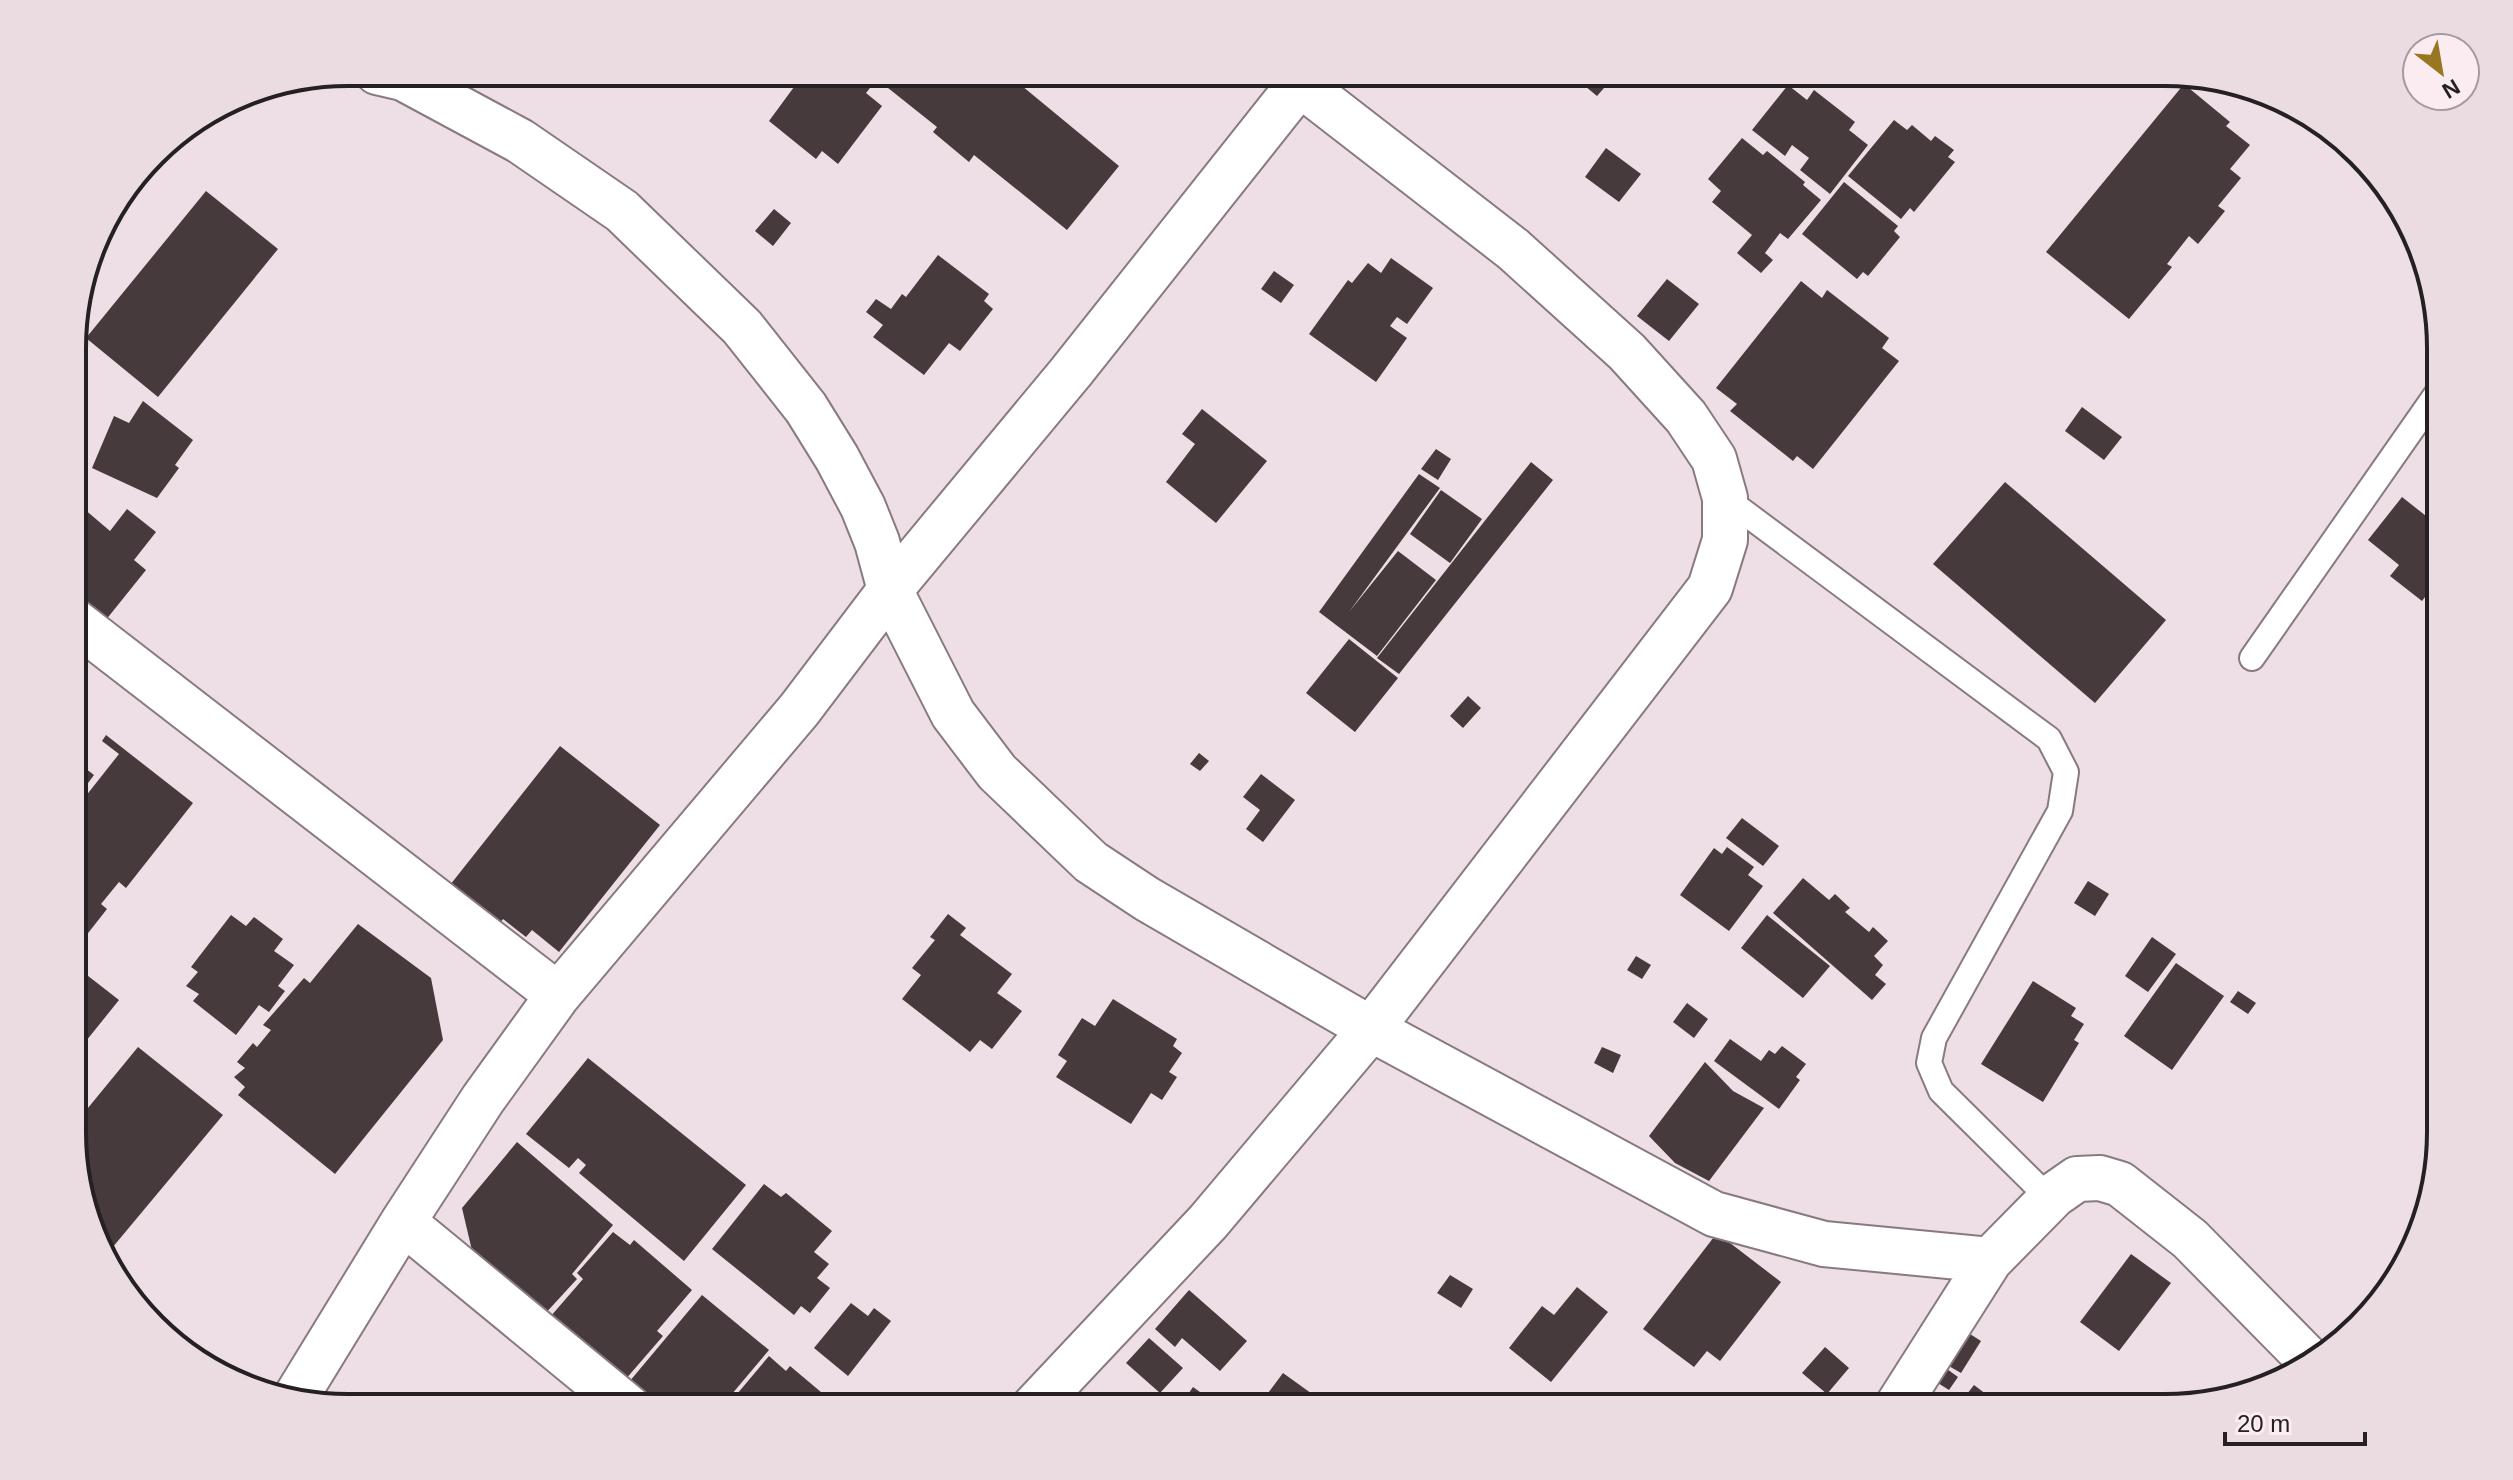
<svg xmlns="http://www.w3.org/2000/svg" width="2513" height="1480" font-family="Helvetica,sans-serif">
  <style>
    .building { fill: #463a3c }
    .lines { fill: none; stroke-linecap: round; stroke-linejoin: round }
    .service-casing { stroke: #887a80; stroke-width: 28 }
    .minor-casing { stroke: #887a80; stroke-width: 48 }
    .service { stroke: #fff; stroke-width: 24 }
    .minor { stroke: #fff; stroke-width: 44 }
    .rim { fill: none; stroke: #252023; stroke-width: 4 }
  </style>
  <rect width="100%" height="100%" fill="#eddfe5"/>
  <path class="building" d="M805 72H859L874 83 866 93 882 106 838 164 822 151 816 159 769 121Z
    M868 72H1005L1119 166 1067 230 974 155 969 162 933 132 937 127Z
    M1568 72H1618L1597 96Z
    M2184 84 2230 122 2226 126 2250 145 2230 169 2241 178 2218 206 2225 211 2198 244 2189 236 2167 264 2172 267 2129 319 2046 252Z
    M1788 85 1807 100 1814 90 1855 122 1849 130 1868 145 1830 194 1800 170 1809 158 1792 145 1785 156 1752 130Z
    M1894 120 1907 130 1912 125 1931 141 1935 136 1954 150 1948 157 1955 162 1914 212 1910 208 1901 219 1848 176Z
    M1742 138 1763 155 1767 151 1805 182 1803 185 1821 200 1788 239 1780 233 1765 253 1773 260 1761 273 1737 253 1752 235 1712 202 1721 191 1708 179Z
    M1606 148 1641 174 1619 202 1585 177Z
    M1844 182 1898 226 1894 231 1900 237 1868 276 1863 272 1857 279 1802 234Z
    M206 191 278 249 158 397 86 338Z
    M774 209 791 223 773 246 755 231Z
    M938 255 989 294 984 301 993 309 960 351 949 343 924 375 873 337 883 325 866 312 876 299 891 309 902 294 906 297Z
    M1391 258 1433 288 1407 324 1397 317 1390 326 1407 338 1376 382 1309 334 1348 280 1352 283 1368 263 1381 273Z
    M1274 271 1294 285 1281 303 1261 289Z
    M1667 279 1699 304 1669 341 1637 316Z
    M1801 281 1822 298 1827 290 1889 338 1882 348 1899 361 1813 469 1797 456 1793 461 1730 411 1737 404 1716 388Z
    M143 401 193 440 175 465 179 468 157 498 92 468 114 416 129 423Z
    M2082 407 2122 437 2104 460 2065 431Z
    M1202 409 1267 461 1216 523 1166 482 1195 444 1182 434Z
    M1436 449 1451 459 1438 480 1421 469Z
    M1531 462 1553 480 1399 674 1377 658Z
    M1419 474 1440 488 1349 612 1398 551 1436 580 1377 656 1319 612Z
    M2005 482 2166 620 2095 703 1933 564Z
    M1441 490 1482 519 1450 563 1410 534Z
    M2402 497 2440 527V577L2422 601 2390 576 2399 565 2368 540Z
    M83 508 110 531 127 509 156 532 134 560 146 570 105 621 74 596V513L77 516Z
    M1349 639 1398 678 1355 732 1306 693Z
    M1468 696 1481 708 1463 728 1450 716Z
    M106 735 193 803 126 888 119 882 101 904 107 909 74 951V811L119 754 102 741Z
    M560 746 660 825 559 952 532 930 526 937 503 919 495 930 450 885Z
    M74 748 86 758 81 765 94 775 74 802Z
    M1199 753 1209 761 1200 771 1190 764Z
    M1261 774 1295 800 1263 842 1246 829 1260 810 1243 797Z
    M1742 818 1779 846 1763 866 1726 838Z
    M1727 847 1754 867 1748 875 1763 886 1729 931 1680 895 1714 848 1722 854Z
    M1803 878 1829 900 1835 894 1850 908 1845 912 1869 932 1873 927 1888 941 1874 956 1883 965 1875 975 1886 984 1872 1000 1773 913Z
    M2088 881 2109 894 2095 916 2074 903Z
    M948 914 966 928 960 935 1012 974 997 993 1022 1011 992 1049 980 1040 970 1052 902 999 921 975 912 968 935 940 930 937Z
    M231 915 246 926 254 917 283 939 274 951 294 965 278 986 285 991 269 1012 259 1005 236 1035 193 1001 199 994 186 986 198 972 191 967Z
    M1767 915 1830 966 1803 998 1741 948Z
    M358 924 431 978 443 1040 335 1174 238 1095 245 1087 234 1077 245 1068 237 1062 253 1043 257 1047 271 1030 263 1025 304 978 310 983Z
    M2152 937 2176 954 2148 992 2125 976Z
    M1636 956 1651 965 1642 979 1627 970Z
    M2176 963 2224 996 2172 1070 2124 1036Z
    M74 965 119 1000 74 1056Z
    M2033 981 2076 1008 2071 1016 2084 1024 2074 1040 2079 1043 2043 1102 1981 1064Z
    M2238 991 2256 1003 2248 1014 2230 1002Z
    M1113 999 1177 1039 1173 1046 1182 1053 1169 1072 1177 1077 1162 1100 1151 1093 1131 1124 1056 1077 1067 1061 1058 1055 1082 1018 1095 1026Z
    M1687 1003 1708 1019 1694 1038 1673 1022Z
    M1730 1039 1761 1061 1769 1050 1775 1054 1782 1046 1806 1064 1796 1077 1800 1080 1779 1109 1714 1061Z
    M138 1047 223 1115 107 1254 74 1168V1125Z
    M1602 1047 1621 1055 1613 1073 1594 1063Z
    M588 1058 746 1185 684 1261 579 1173 586 1165 578 1158 569 1168 526 1134Z
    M1705 1062 1733 1091 1764 1108 1709 1181 1675 1163 1649 1136Z
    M517 1142 613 1225 572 1274 577 1279 543 1316 474 1259 462 1208Z
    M764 1184 781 1197 786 1193 832 1231 814 1252 829 1264 817 1278 830 1288 810 1313 801 1306 794 1315 712 1249Z
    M613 1232 630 1245 634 1240 692 1290 657 1331 663 1336 618 1388 544 1324 583 1279 577 1273Z
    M1717 1233 1781 1282 1720 1361 1707 1351 1694 1367 1643 1329Z
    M2131 1254 2171 1283 2119 1351 2080 1322Z
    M1450 1275 1473 1289 1461 1308 1437 1293Z
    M1577 1287 1608 1312 1551 1382 1509 1348 1542 1306 1554 1315Z
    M1189 1290 1247 1341 1220 1371 1182 1338 1175 1347 1155 1329Z
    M702 1295 769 1350 726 1401 735 1408H648L624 1388Z
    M851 1303 868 1316 874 1308 891 1321 848 1376 814 1348Z
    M1959 1327 1981 1341 1961 1373 1940 1361Z
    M1149 1338 1183 1368 1160 1393 1126 1363Z
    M1825 1347 1849 1368 1827 1394 1802 1373Z
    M769 1356 786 1371 790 1366 840 1408H742L732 1400Z
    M1940 1364 1958 1377 1949 1390 1930 1378Z
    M1283 1373 1315 1396 1307 1408H1257Z
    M1974 1385 2003 1407 1956 1408Z
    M1193 1387 1214 1402 1210 1408H1189L1182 1403Z
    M1122 1397 1135 1408H1113Z
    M894 1398 907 1408H886Z"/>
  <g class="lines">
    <g class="service-casing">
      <path id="service" d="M1725 498 2049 739 2066 772 2060 811 1934 1038 1929 1063 1941 1091 2050 1199
        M2252 658 2440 389"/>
    </g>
    <g class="minor-casing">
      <path id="minor" d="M377 72 403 78 520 141 622 211 742 327 806 408 837 458 863 507 877 542 890 590 953 714 997 772 1091 862 1147 899 1371 1029 1714 1214 1824 1244 1990 1260 2054 1195 2077 1179 2100 1178 2120 1184 2190 1239 2312 1363
        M74 621 558 995
        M403 1222 629 1408
        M297 1395 403 1222 483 1099 558 995 799 710 890 590 1071 372 1309 72
        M1033 1408 1208 1222 1371 1029 1710 588 1725 540V498L1714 459 1686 417 1627 352 1513 249 1300 84
        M1896 1408 1990 1260"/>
    </g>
    <use href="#service" class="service"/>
    <use href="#minor" class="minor"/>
  </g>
  <path d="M0 0H2513V1480H0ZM348 86H2165A262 262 0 0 1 2427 348V1132A262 262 0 0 1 2165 1394H348A262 262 0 0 1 86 1132V348A262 262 0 0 1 348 86Z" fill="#eadce1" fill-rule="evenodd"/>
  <path class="rim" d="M348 86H2165A262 262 0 0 1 2427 348V1132A262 262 0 0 1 2165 1394H348A262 262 0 0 1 86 1132V348A262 262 0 0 1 348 86Z"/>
  <g transform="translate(2441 72) rotate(149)"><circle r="38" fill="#fbecf2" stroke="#a59a9f" stroke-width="2"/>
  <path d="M0-6L14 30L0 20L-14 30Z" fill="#987720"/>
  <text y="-12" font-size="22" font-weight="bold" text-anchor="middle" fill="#252023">N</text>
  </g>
  <path d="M2225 1432v12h140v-12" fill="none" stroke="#252023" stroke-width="4"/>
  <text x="2237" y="1432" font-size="24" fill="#252023" stroke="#fbecf2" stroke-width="6" paint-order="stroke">20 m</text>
</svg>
